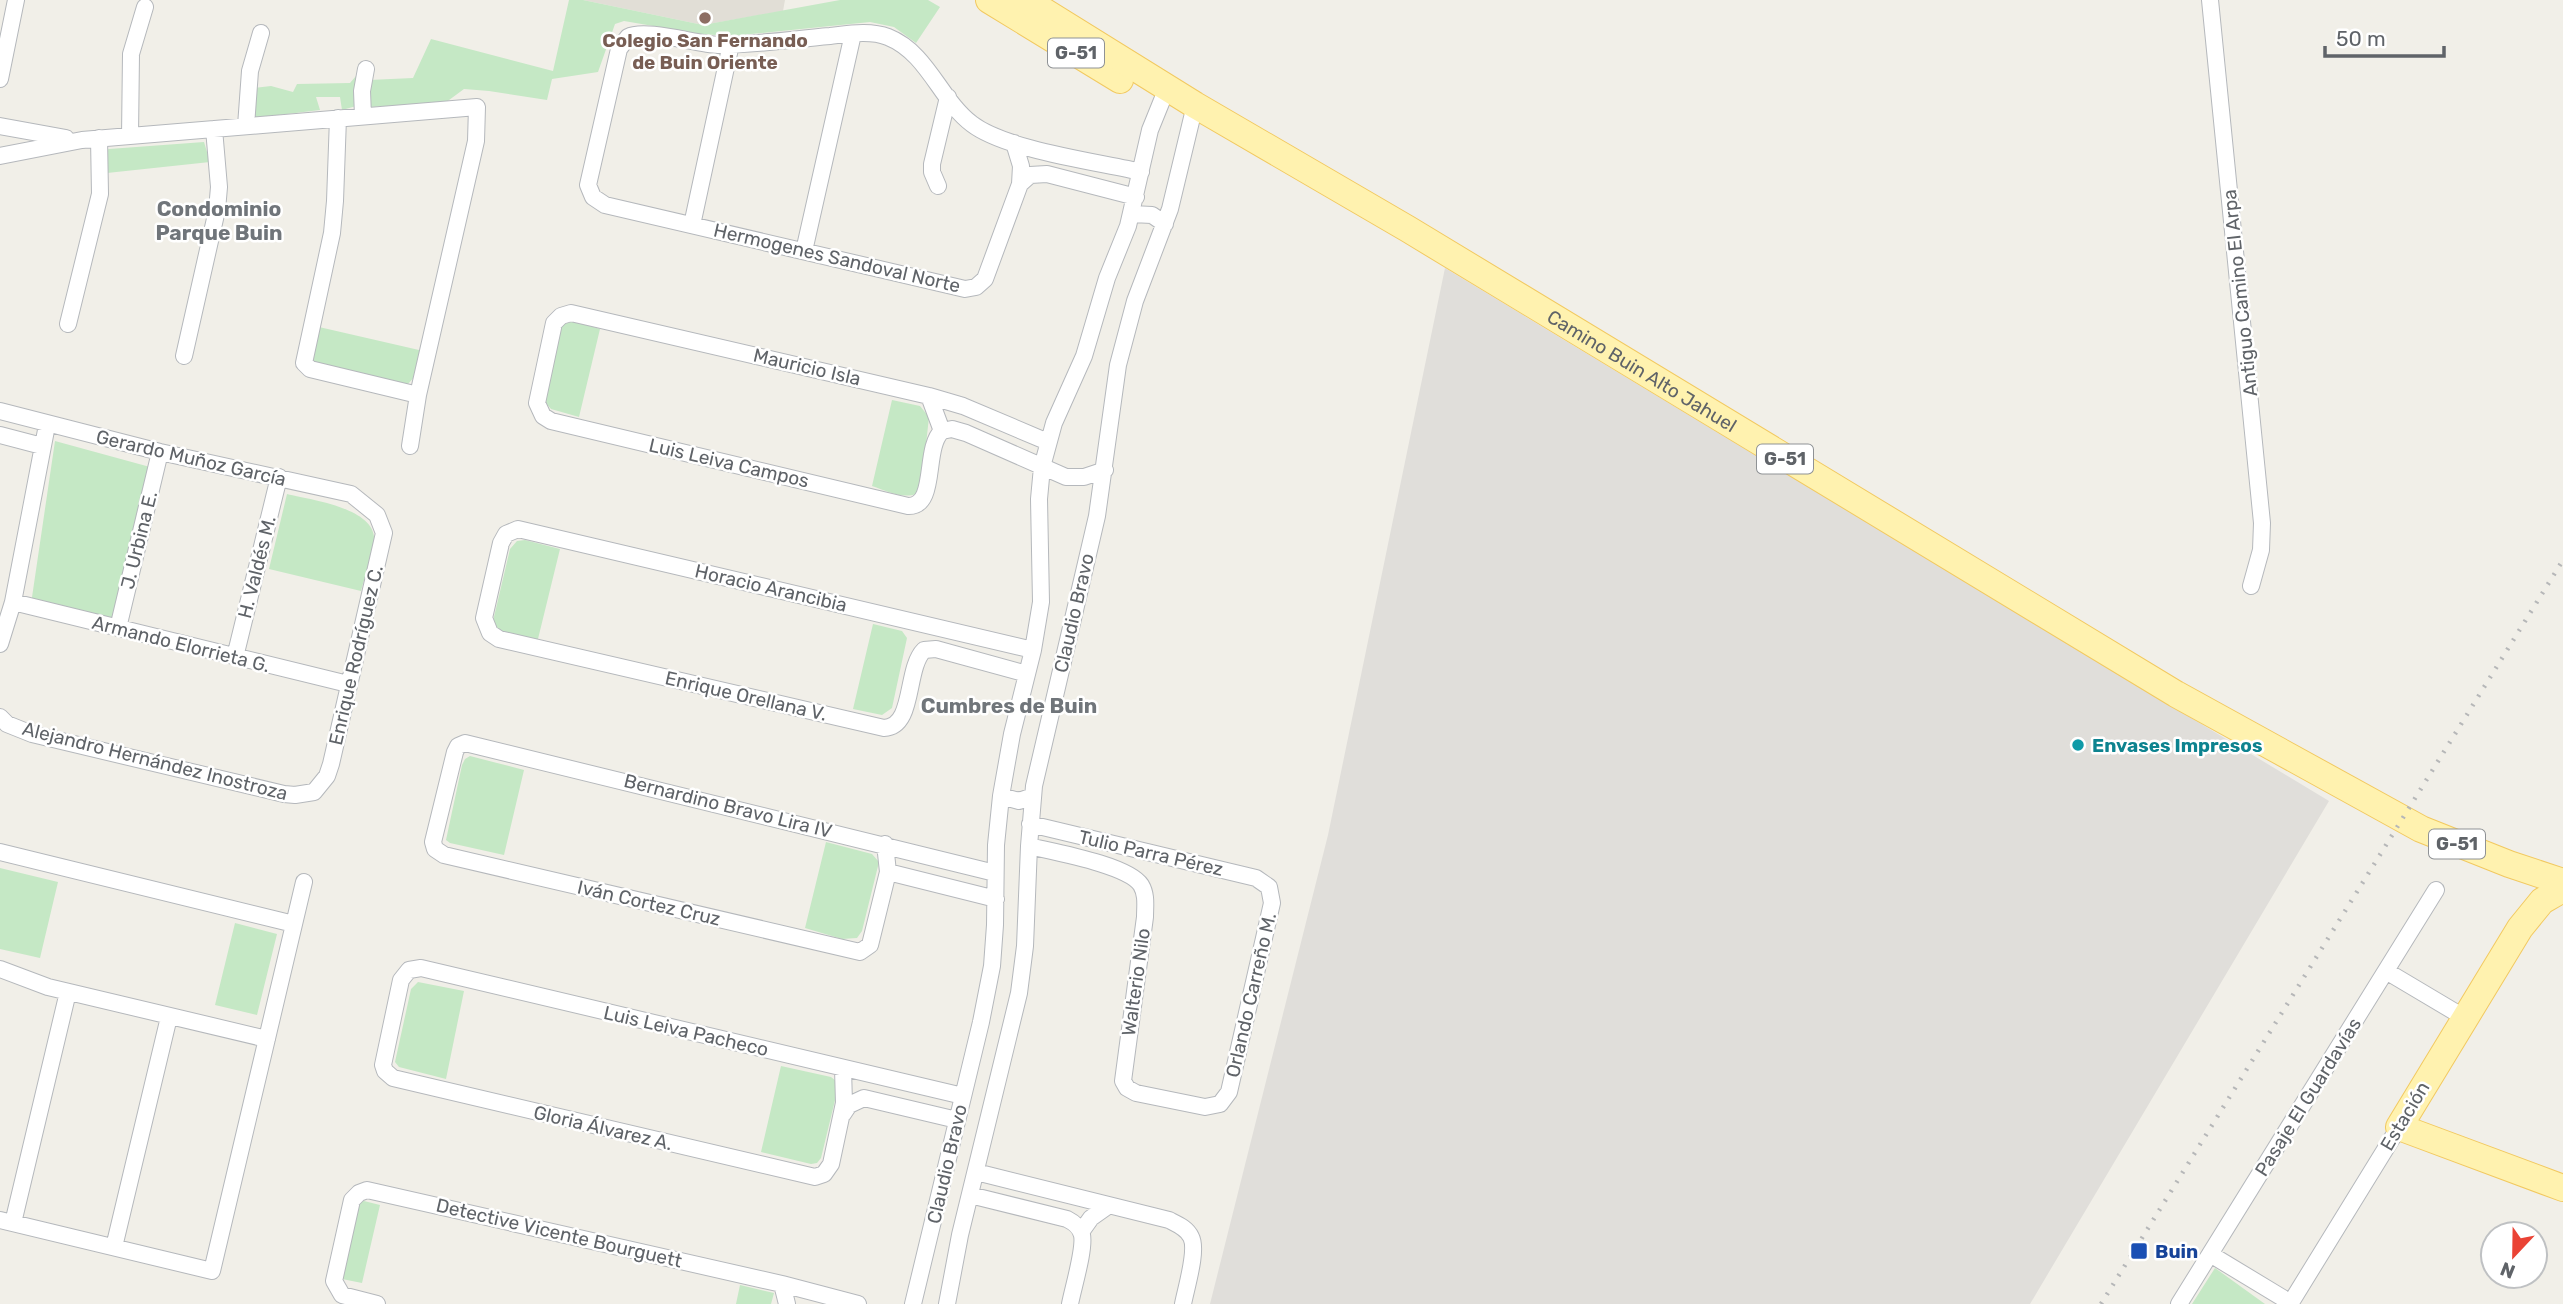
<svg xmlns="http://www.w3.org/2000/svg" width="2563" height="1304" font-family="Rubik,sans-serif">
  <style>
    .industrial { fill: #e0deda }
    .education { fill: #e1ded6 }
    .green { fill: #c5e8c5 }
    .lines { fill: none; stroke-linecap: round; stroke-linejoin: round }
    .street-casing { stroke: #b5b8bc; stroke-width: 18 }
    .primary-casing { stroke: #f2c960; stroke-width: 28 }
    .street { stroke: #fff; stroke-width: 16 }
    .primary { stroke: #fff2af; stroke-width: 26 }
    .rail { stroke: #b6b7b8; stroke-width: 4.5; stroke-dasharray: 2 9; stroke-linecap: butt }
    .education-dot { fill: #8d6e63; stroke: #fff; stroke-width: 2.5 }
    .culture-dot { fill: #0f9aa8; stroke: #fff; stroke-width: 2.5 }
    .transit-dot { fill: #1a4fb4; stroke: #fff; stroke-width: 2.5 }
    .labels { text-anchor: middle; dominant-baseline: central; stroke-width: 5; stroke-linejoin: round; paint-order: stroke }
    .shield { fill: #fff; stroke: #8f9295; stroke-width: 2 }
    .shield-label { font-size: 18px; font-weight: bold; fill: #5f6368 }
    .education-label { font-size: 19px; font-weight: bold; fill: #785e54; stroke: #fff }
    .street-label { font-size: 19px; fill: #5f6368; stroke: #fff }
    .culture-label { font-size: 19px; font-weight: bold; fill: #0d838f; stroke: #fff; text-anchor: start }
    .transit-label { font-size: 19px; font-weight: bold; fill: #164399; stroke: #fff; text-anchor: start }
    .neighbourhood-label { font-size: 21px; font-weight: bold; fill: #70757a; stroke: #fff }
  </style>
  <rect width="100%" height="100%" fill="#f1efe8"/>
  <path class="industrial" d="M1445 268 2329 801 2030 1304H1210L1328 835Z"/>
  <path class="education" d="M583 0H785L783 11 703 25Z"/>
  <path class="green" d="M569 0H583L703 25 840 0H928L940 7 916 43 894 27 870 22 731 36 700 34 624 21 615 24 598 72 552 79 547 100 489 91 464 89 445 103 370 107 369 80 413 78 431 39 553 71Z
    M356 76 360 80V105L342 110 340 97H316L320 110 253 118 254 88 271 86 293 92 297 84 350 83Z
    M204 142 210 162 107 173 106 150 109 149Z
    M574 321 600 329 579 417 551 409 545 402 561 327 564 324Z
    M319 327 419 350V372L407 385 313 363Z
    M892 400 920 406 929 417 922 481 916 494C902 499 887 491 872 486Z
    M55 441 150 467 113 625 31 604Z
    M287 494C311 500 379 508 374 543 372 559 365 575 361 591L269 569Z
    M525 540 560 549 537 643C521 639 500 638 493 621L510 549 517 541Z
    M873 624 902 631 907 638 892 708 882 715 853 709Z
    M470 756 524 770 504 855 450 843 446 840 462 765 465 759Z
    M826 842 872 854 879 862 862 931 857 938 842 939 805 928Z
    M0 868 58 882 40 958 0 949Z
    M235 923 277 934 257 1015 215 1005Z
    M418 982 464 991 446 1079 399 1067 395 1062 411 989Z
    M781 1066 831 1077 836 1081 838 1088 821 1158 817 1163 811 1164 761 1152Z
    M360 1200 380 1205 362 1283 342 1279Z
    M2215 1268 2265 1304H2192Z
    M740 1285 774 1293 771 1304H736Z"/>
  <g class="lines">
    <g class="street-casing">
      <path id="street" d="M2210 0 2262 523 2261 550 2251 586
        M0 79 16 0
        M363 116 362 91 366 69
        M338 118 335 201 332 233 304 363 310 369 418 395
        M0 126 66 138
        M246 126 250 71 261 33
        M130 136 131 54 145 7
        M1014 143 1021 166 1020 184
        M0 156 82 140 477 107 476 141 418 395 410 446
        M938 186 932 172V164L948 97
        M1136 197 1047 174 1030 175 1020 184 985 279 976 287 965 289 605 205 593 197 588 185 619 49 628 37C645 28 696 44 718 45 755 45 793 39 830 36 848 34 870 30 888 37 928 53 940 100 972 124 1006 150 1098 162 1141 172
        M1132 214 1152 215 1165 224
        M692 225 731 44
        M804 251 853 34
        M68 324 100 194 99 138
        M184 356 217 210 219 187 214 129
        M929 396 942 431
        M0 411 160 452 351 494 377 515 384 533 331 764 327 776 314 792 295 795 284 794 32 734 7 724 0 717
        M942 431C923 448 938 507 908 506L551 421 543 416 537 403 554 323 561 316 571 313 929 396 963 406 1048 442
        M942 431 952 429 966 433 1066 477H1084L1105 470
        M0 435 42 446
        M13 602 348 684
        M118 628 160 452
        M0 644 13 602 47 425
        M924 650C905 669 915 727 884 728L499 639 490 633 484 618 501 543 506 534 518 529 1033 650
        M924 650 936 649 1027 674
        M235 657 279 477
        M1001 796 1019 801 1033 796
        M885 844 888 872 870 945 860 952 444 855 435 849 433 842 455 752 458 746 465 743 995 873
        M1029 846C1054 852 1128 865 1141 885 1147 895 1145 906 1145 917L1123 1081 1127 1088 1136 1093 1205 1107 1220 1104 1229 1092 1272 903 1269 887 1256 878 1030 824
        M0 852 294 924
        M888 872 996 899
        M0 969 48 987 267 1039
        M2386 971 2465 1018
        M843 1069 844 1103 831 1164 824 1174 815 1177 393 1078 385 1071 383 1065 401 980 409 970 421 968 963 1096
        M843 1114 849 1105 864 1098 957 1120
        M976 1172 1169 1220C1177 1224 1187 1228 1191 1237 1198 1250 1186 1288 1183 1304
        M970 1195 1067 1219C1075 1223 1080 1227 1082 1235 1085 1249 1073 1288 1070 1304
        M0 1220 212 1271 304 882
        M13 1223 68 992
        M1081 1232 1091 1218 1108 1206
        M114 1247 169 1017
        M2210 1254 2291 1303
        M782 1284 787 1304
        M377 1304 342 1295 334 1281 352 1200 359 1193 367 1190 782 1284 858 1304
        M913 1304 981 1022 992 966 995 925 996 845 1001 796 1012 734 1033 650 1041 602 1039 499 1042 467 1054 423 1084 356 1107 278 1128 226 1150 130 1167 88
        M947 1304 960 1235 1019 993 1025 946 1029 846 1034 786 1097 516 1118 365 1135 301 1170 209 1195 105
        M2179 1304 2436 890
        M2290 1304 2399 1127"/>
    </g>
    <g class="primary-casing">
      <g id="primary">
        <path d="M989 0 1120 80"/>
        <path id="s1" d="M1026 0 1195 105 1408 229 2176 694 2421 829 2509 864 2563 882"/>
        <path d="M2563 889 2542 901 2520 928 2399 1127 2563 1188"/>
      </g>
    </g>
    <use href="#street" class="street"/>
    <use href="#primary" class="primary"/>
    <path class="rail" d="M2101 1304 2563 560"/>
  </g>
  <circle class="education-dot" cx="705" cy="18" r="7"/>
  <circle class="culture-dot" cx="2078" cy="745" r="7"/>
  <rect class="transit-dot" x="2130" y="1242" width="18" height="18" rx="3.5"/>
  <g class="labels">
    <g class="shield">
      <rect x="1048" y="38.5" width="56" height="29" rx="5"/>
      <rect x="1757" y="444.5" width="56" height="29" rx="5"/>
      <rect x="2429" y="829.5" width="56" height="29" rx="5"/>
    </g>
    <g class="shield-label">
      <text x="1076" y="53">G-51</text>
      <text x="1785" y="459">G-51</text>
      <text x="2457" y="844">G-51</text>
    </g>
    <g class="education-label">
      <text x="705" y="40">Colegio San Fernando<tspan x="705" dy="22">de Buin Oriente</tspan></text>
    </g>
    <g class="street-label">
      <text transform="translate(837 258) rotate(13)">Hermogenes Sandoval Norte</text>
      <text transform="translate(2240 293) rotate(-96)">Antiguo Camino El Arpa</text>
      <text transform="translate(807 367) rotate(13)">Mauricio Isla</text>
      <text stroke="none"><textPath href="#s1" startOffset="719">Camino Buin Alto Jahuel</textPath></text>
      <text transform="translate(191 458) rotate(13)">Gerardo Muñoz García</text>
      <text transform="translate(729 463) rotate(13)">Luis Leiva Campos</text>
      <text transform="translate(139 540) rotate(-76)">J. Urbina E.</text>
      <text transform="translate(257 567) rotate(-76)">H. Valdés M.</text>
      <text transform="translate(771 588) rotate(13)">Horacio Arancibia</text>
      <text transform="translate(1074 613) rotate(-77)">Claudio Bravo</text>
      <text transform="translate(181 644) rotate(14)">Armando Elorrieta G.</text>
      <text transform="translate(356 655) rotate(-77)">Enrique Rodríguez C.</text>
      <text transform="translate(746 696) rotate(13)">Enrique Orellana V.</text>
      <text transform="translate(155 761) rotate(14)">Alejandro Hernández Inostroza</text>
      <text transform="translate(728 806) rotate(14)">Bernardino Bravo Lira IV</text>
      <text transform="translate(1151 853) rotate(13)">Tulio Parra Pérez</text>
      <text transform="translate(649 903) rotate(13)">Iván Cortez Cruz</text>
      <text transform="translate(1136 982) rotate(-82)">Walterio Nilo</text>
      <text transform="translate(1251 995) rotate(-77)">Orlando Carreño M.</text>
      <text transform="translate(686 1031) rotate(13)">Luis Leiva Pacheco</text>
      <text transform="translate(2308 1097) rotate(-58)">Pasaje El Guardavías</text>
      <text transform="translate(2405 1116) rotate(-59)">Estación</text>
      <text transform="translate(603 1128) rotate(13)">Gloria Álvarez A.</text>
      <text transform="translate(947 1164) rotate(-77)">Claudio Bravo</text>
      <text transform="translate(559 1233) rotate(13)">Detective Vicente Bourguett</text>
    </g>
    <g class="culture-label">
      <text x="2092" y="745">Envases Impresos</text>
    </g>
    <g class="transit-label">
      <text x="2155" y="1251">Buin</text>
    </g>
    <g class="neighbourhood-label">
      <text x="219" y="208">Condominio<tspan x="219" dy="24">Parque Buin</tspan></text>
      <text x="1009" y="705">Cumbres de Buin</text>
    </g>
  </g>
  <g transform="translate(2514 1255) rotate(202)"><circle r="33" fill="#ffffff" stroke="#bfc1c3" stroke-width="2"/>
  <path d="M0-5L12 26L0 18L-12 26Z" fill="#ea4335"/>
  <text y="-10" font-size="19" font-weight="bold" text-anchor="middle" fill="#5f6368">N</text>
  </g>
  <path d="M2325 46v10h119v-10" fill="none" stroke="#5f6368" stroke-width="3.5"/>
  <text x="2336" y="46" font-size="21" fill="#5f6368" stroke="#ffffff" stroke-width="5" paint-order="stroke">50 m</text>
</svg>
